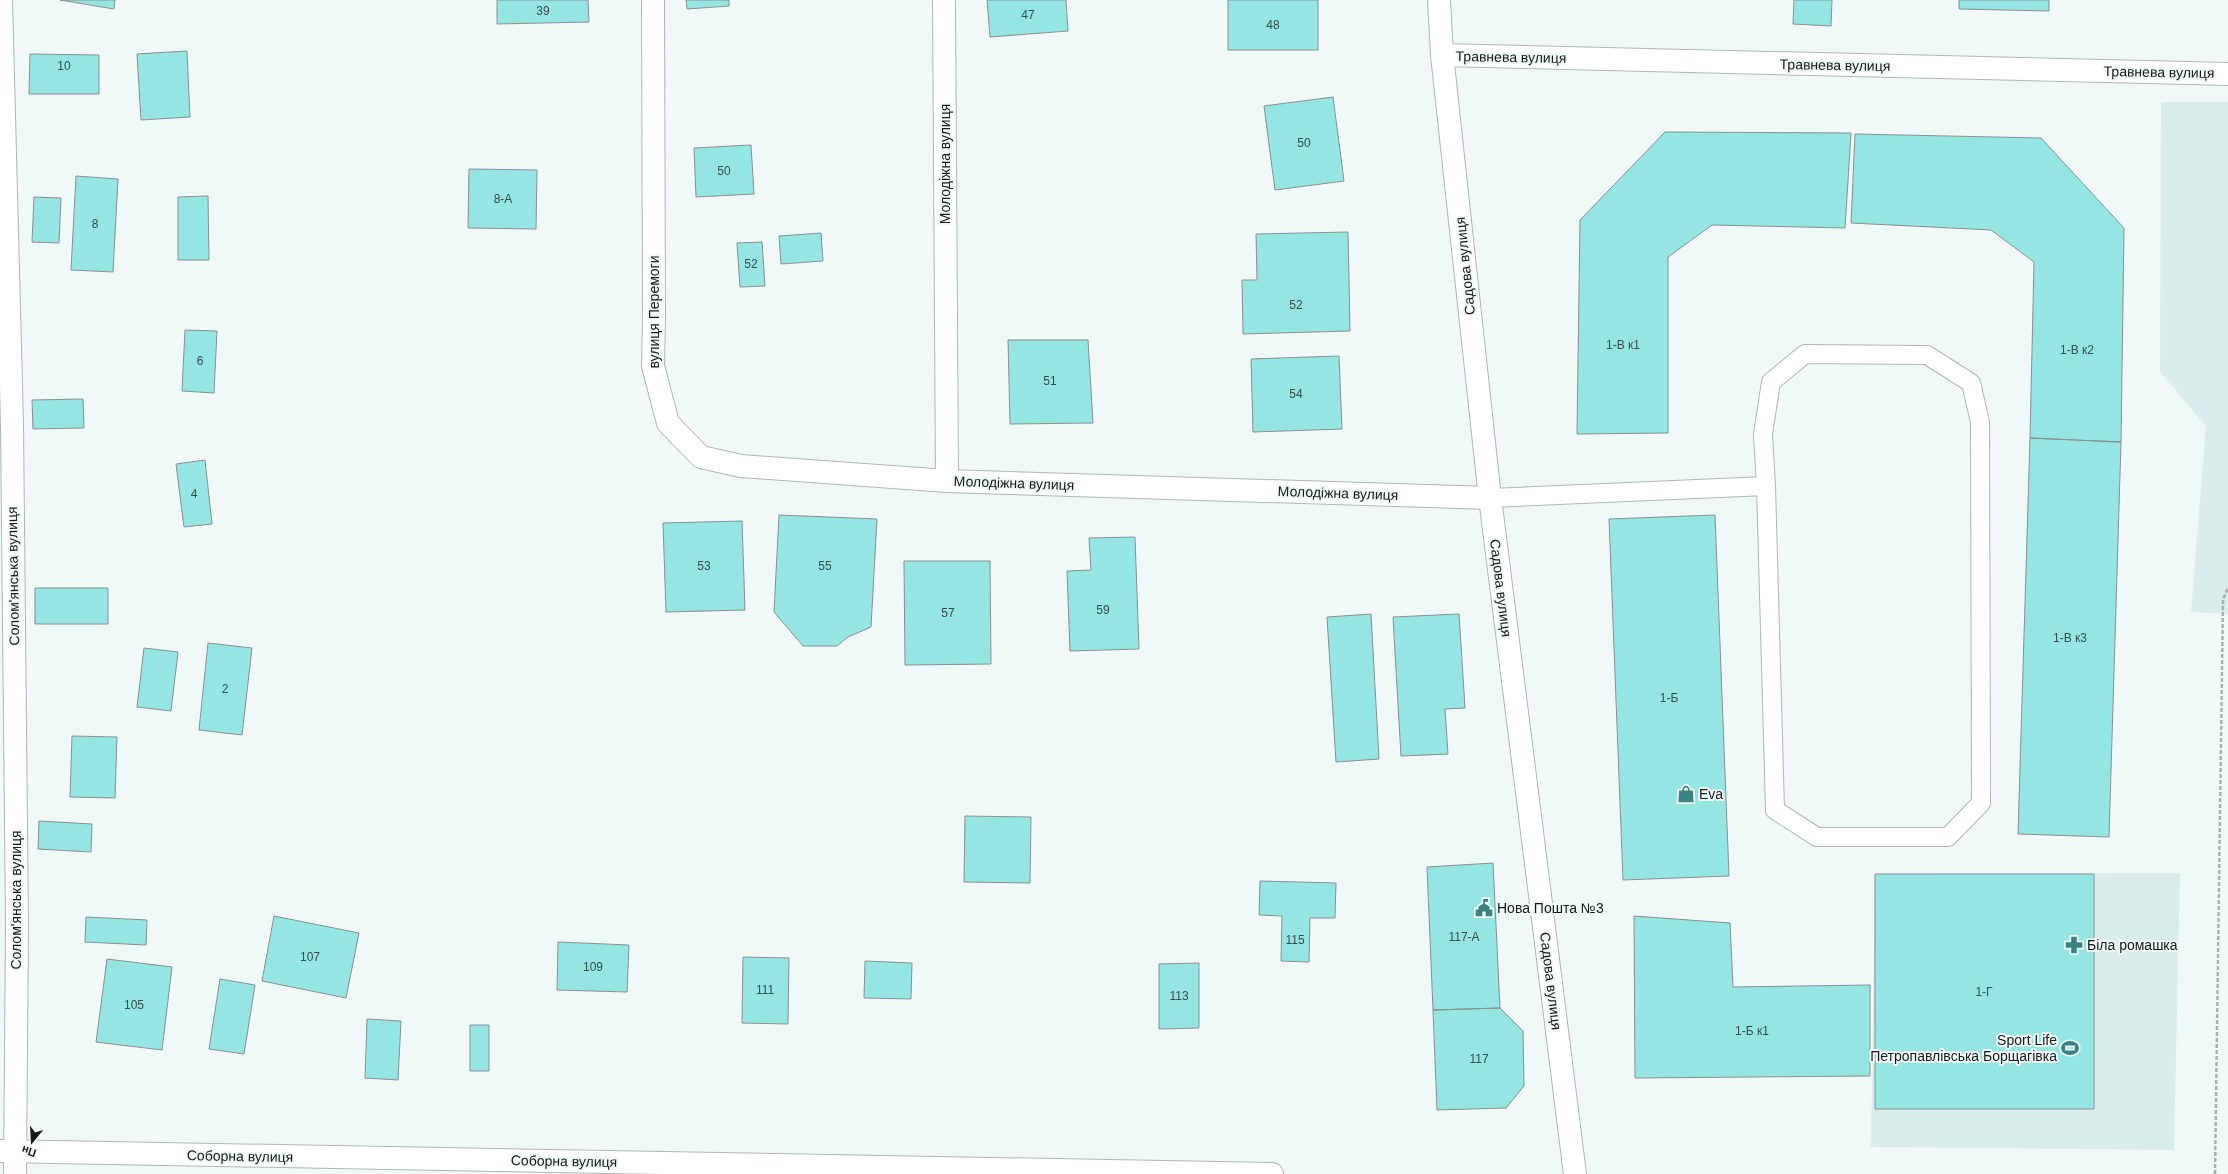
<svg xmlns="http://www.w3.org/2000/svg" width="2228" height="1174" font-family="Arial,sans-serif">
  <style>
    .built { fill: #daedec }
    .building { fill: #95e5e3; stroke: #889090 }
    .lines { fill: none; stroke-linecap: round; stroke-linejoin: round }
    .service-casing { stroke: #aeb6b6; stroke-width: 20 }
    .minor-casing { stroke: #aeb6b6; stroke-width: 24 }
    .secondary-casing { stroke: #aeb6b6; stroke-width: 24 }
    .path { stroke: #a9b0af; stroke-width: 2.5; stroke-dasharray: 4 2; stroke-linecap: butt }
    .service { stroke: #fff; stroke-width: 18 }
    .minor { stroke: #fff; stroke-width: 22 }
    .secondary { stroke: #fff; stroke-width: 22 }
    .labels { text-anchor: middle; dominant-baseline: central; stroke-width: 4; stroke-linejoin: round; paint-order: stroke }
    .number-label { font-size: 12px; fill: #364d4c }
    .street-label { font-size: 14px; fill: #171a1a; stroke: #f0f9f8 }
    .poi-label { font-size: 14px; fill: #171a1a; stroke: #f0f9f8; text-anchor: start }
  </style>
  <rect width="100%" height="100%" fill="#f0f9f8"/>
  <path class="built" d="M2161 102H2228V614L2191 612 2206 426 2160 372Z
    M2180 873 2174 1150 1871 1147 1875 874Z"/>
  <path class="building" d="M60 0H115L114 9Z
    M497 0H588L589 22 497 24Z
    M686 0H729V6L687 9Z
    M987 0H1066L1068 31 990 37Z
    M1228 0H1318V50H1228Z
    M1794 0H1832L1831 26 1793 24Z
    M1959 0H2049V11L1959 9Z
    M187 51 190 117 141 120 137 54Z
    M30 54 99 55V94H29Z
    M1333 97 1344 181 1275 190 1264 106Z
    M1665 132 1851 133 1845 228 1712 225 1668 257V433L1577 434 1580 220Z
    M1855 134 2041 138 2124 228 2121 442 2030 438 2034 262 1991 230 1851 223Z
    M751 145 754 194 696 197 694 148Z
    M469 169 537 170 536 229 468 228Z
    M76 176 118 179 113 272 71 270Z
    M208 196 209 260H178V197Z
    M34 197 61 198 59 243 32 242Z
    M1348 232 1350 331 1243 334 1242 280H1257L1256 234Z
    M821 233 823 261 781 264 779 236Z
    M762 242 765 286 740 287 737 243Z
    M185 330 217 331 214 393 182 391Z
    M1008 340H1088L1093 423 1010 424Z
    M1339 356 1342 429 1253 432 1251 359Z
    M83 399 84 428 33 429 32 400Z
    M2030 438 2121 442 2109 837 2018 834Z
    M205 460 212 524 184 527 176 464Z
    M779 515 877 519 871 627 848 637 837 646H803L774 612Z
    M1715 515 1729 876 1623 880 1609 519Z
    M742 521 745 610 666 612 663 523Z
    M1135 537 1139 649 1070 651 1067 571 1091 570 1089 538Z
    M904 561H990L991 664 905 665Z
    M35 588H108V624H35Z
    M1371 614 1379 759 1336 762 1327 617Z
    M1459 614 1465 708 1445 709 1448 754 1401 756 1393 617Z
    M208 643 252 648 242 735 199 730Z
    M144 648 178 652 171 711 137 707Z
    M72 736 117 737 115 798 70 797Z
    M965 816 1031 817 1030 883 964 882Z
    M39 821 92 824 91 852 38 849Z
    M1493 863 1500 1008 1433 1010 1427 867Z
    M1875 874H2094V1109H1875Z
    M1260 881 1336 883 1335 918H1310L1309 962 1281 961 1282 916 1259 915Z
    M274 916 359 933 346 998 262 981Z
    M1634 916 1730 923 1733 987 1870 985V1076L1635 1078Z
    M86 917 147 920 146 945 85 942Z
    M558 942 629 945 627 992 557 990Z
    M743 957 789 958 788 1024 742 1023Z
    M107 959 172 967 162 1050 96 1042Z
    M865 961 912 963 911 999 864 998Z
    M1199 963V1028L1159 1029V964Z
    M220 979 255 985 244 1054 209 1049Z
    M1500 1008 1523 1031 1524 1086 1506 1108 1437 1110 1433 1010Z
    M367 1019 401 1021 398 1080 365 1078Z
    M470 1025H489V1071H470Z"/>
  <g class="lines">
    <g class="service-casing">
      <path id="service" d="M1490 498 1766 486 1775 810 1817 837H1948L1981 803 1980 422 1971 383 1927 355 1805 354 1771 382 1763 434 1766 486"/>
    </g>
    <g class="minor-casing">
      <path id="minor" d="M1 0 12 424 17 925 15 1174
        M653 0 654 317 653 366 668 423 701 457 741 466 947 481 1490 498
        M944 0 947 481
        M1439 0 1442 55 1490 498 1575 1174
        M1442 55 2228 74"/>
    </g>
    <g class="secondary-casing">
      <path id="secondary" d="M0 1151 1272 1174"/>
    </g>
    <path class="path" d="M2215 1174 2223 599 2228 588"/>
    <use href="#service" class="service"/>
    <use href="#minor" class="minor"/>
    <use href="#secondary" class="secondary"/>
  </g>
  <defs>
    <g id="shop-bare" transform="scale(1.38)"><path d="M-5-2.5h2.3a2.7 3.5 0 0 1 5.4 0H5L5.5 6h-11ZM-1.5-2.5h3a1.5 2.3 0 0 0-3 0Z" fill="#3a8382" stroke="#f0f9f8" stroke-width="2.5" paint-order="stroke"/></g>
    <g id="civic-bare" transform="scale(1.38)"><path d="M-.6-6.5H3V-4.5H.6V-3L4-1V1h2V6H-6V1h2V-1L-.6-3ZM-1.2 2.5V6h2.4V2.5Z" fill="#3a8382" stroke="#f0f9f8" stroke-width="2.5" paint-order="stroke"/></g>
    <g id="pharmacy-bare" transform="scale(1.38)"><path d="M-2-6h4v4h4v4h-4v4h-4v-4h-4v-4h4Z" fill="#3a8382" stroke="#f0f9f8" stroke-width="2.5" paint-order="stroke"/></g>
    <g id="stadium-bare" transform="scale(1.38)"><path d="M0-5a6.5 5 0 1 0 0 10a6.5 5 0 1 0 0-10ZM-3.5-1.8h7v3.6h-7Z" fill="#3a8382" stroke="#f0f9f8" stroke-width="2.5" paint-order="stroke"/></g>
  </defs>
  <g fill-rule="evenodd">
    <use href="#shop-bare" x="1686" y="794"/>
    <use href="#civic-bare" x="1484" y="908"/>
    <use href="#pharmacy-bare" x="2074" y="945"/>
    <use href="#stadium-bare" x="2070" y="1048"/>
  </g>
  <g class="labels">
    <g class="number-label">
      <text x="543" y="11">39</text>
      <text x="1028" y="15">47</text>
      <text x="1273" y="25">48</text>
      <text x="64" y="66">10</text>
      <text x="1304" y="143">50</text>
      <text x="724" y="171">50</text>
      <text x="503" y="199">8-А</text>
      <text x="95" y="224">8</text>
      <text x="751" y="264">52</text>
      <text x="1296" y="305">52</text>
      <text x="1623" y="345">1-В к1</text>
      <text x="2077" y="350">1-В к2</text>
      <text x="200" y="361">6</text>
      <text x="1050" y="381">51</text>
      <text x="1296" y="394">54</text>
      <text x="194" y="494">4</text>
      <text x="704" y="566">53</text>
      <text x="825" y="566">55</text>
      <text x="1103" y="610">59</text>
      <text x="948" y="613">57</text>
      <text x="2070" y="638">1-В к3</text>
      <text x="225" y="689">2</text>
      <text x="1669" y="698">1-Б</text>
      <text x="1464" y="937">117-А</text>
      <text x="1295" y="940">115</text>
      <text x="310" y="957">107</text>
      <text x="593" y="967">109</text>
      <text x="765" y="990">111</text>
      <text x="1984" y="992">1-Г</text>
      <text x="1179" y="996">113</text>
      <text x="134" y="1005">105</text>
      <text x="1752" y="1031">1-Б к1</text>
      <text x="1479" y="1059">117</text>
    </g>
    <g class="street-label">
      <text transform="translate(1511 57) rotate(1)">Травнева вулиця</text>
      <text transform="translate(1835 65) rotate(1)">Травнева вулиця</text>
      <text transform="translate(2159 72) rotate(1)">Травнева вулиця</text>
      <text transform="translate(945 164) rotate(-90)">Молодіжна вулиця</text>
      <text transform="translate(1465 266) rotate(-96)">Садова вулиця</text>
      <text transform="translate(654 312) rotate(-90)">вулиця Перемоги</text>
      <text transform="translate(1014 483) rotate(2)">Молодіжна вулиця</text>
      <text transform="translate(1338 493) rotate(2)">Молодіжна вулиця</text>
      <text transform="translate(13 576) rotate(-91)">Солом'янська вулиця</text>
      <text transform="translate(1501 588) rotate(83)">Садова вулиця</text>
      <text transform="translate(16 900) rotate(-90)">Солом'янська вулиця</text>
      <text transform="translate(1551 981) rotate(83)">Садова вулиця</text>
      <text transform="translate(240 1156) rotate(1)">Соборна вулиця</text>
      <text transform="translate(564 1161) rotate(1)">Соборна вулиця</text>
    </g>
    <g class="poi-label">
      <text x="1699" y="794">Eva</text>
      <text x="1497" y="908">Нова Пошта №3</text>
      <text x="2087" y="945">Біла ромашка</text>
      <text x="2057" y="1040" text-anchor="end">Sport Life<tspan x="2057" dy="16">Петропавлівська Борщагівка</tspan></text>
    </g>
  </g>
  <g transform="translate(32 1142) rotate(198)" stroke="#f0f9f8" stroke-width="3" paint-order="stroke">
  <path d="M0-3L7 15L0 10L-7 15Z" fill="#171a1a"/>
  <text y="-6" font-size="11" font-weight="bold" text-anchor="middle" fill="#171a1a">Пн</text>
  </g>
</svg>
